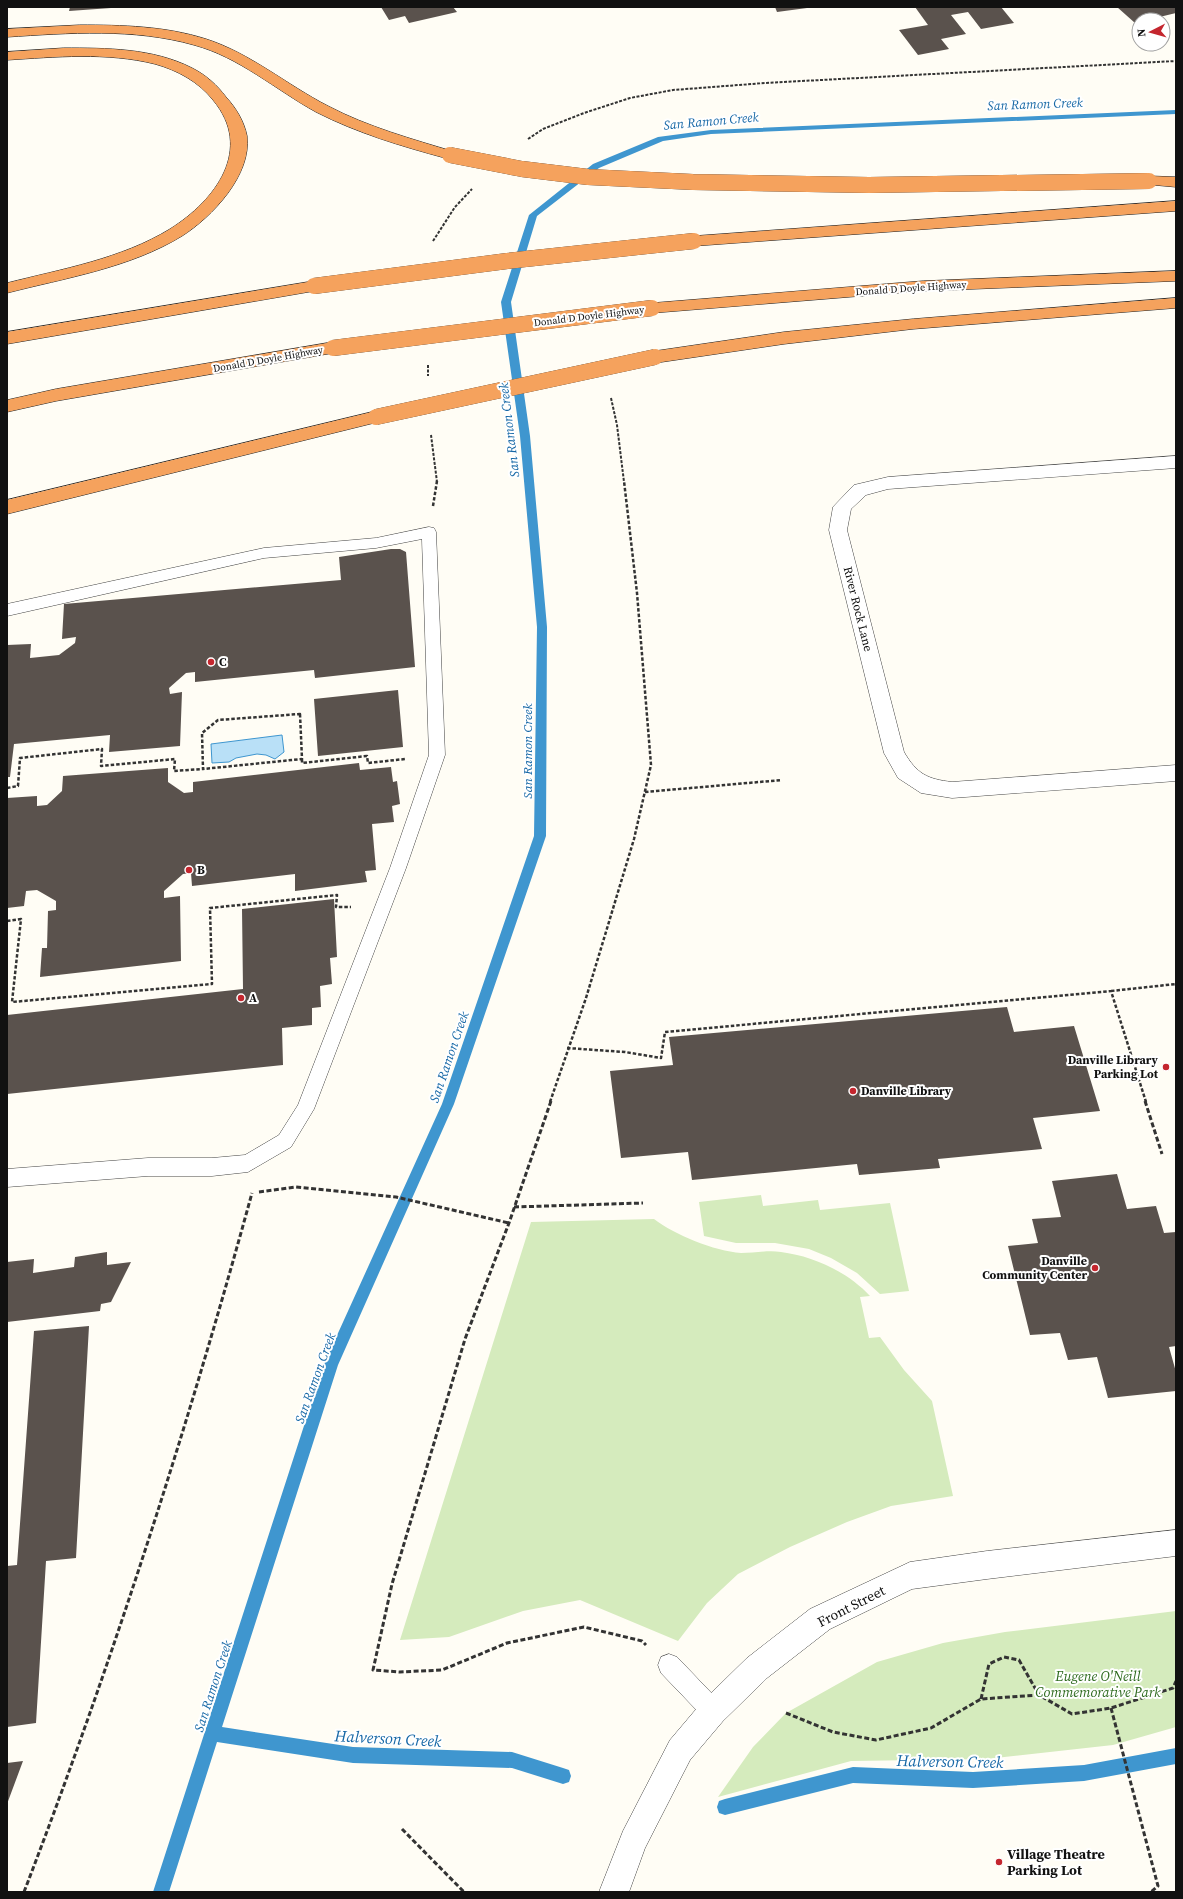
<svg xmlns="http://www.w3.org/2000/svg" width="1183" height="1899" font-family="'Source Serif 4',serif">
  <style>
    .green { fill: #d5ebbd }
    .water { fill: #b9e0f7; stroke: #3f96cf }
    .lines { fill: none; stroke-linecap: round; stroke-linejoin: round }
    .stream { fill: #3f96cf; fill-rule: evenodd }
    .building { fill: #5a524d }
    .service-casing { stroke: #444; stroke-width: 1 }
    .minor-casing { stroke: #444; stroke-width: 1 }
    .motorway-casing { stroke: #222; stroke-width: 1 }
    .path-far2 { stroke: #333; stroke-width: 2; stroke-dasharray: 3 1.5; stroke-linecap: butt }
    .path-far1 { stroke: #333; stroke-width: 2.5; stroke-dasharray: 3.5 2; stroke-linecap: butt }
    .path { stroke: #333; stroke-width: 3; stroke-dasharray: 5 2.5; stroke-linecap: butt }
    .service { fill: #fff; fill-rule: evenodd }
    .minor { fill: #fff; fill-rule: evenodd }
    .motorway { fill: #f5a25d; fill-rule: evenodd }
    .motorway-bridge-casing { stroke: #222; stroke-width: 16; stroke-linecap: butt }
    .motorway-bridge { stroke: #f5a25d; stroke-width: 16 }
    .poi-dot { fill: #c4262e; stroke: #fff; stroke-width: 1.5 }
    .labels { text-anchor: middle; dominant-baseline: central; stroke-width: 4; stroke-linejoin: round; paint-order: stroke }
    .far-street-label { font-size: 10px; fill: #111; stroke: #fff }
    .street-label { font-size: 12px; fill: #111; stroke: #fff }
    .poi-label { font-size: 12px; font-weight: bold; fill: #111; stroke: #fff; text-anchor: start }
    .water-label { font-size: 13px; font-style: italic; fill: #1768a6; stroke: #fff }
    .near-street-label { font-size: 14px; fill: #111; stroke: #fff }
    .near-park-label { font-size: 14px; font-style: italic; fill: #2f6b1f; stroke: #fff }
    .near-poi-label { font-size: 14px; font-weight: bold; fill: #111; stroke: #fff; text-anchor: start }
    .near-water-label { font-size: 16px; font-style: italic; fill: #1768a6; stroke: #fff }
  </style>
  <rect width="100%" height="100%" fill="#fffdf5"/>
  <path class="green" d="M761 1195 763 1206 818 1200 820 1210 890 1203 909 1291 880 1294 857 1273 831 1258 809 1249 775 1243H736L704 1236 699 1202Z
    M654 1219C675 1235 714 1251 741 1253 754 1253 768 1250 781 1252 813 1256 848 1272 870 1296L860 1297 869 1338 880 1337 904 1370 932 1401 953 1496 891 1506 847 1522 790 1547 738 1574 707 1603 678 1641 580 1600 523 1611 449 1637 400 1640 531 1222Z
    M1176 1611V1727L1113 1745 986 1759 851 1761 718 1797 753 1747 786 1713 877 1662 943 1643 1005 1632Z"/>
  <path class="water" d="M282 735 284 752 275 759 266 755 257 754 236 758 229 762 212 763 211 744Z"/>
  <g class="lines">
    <path class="stream" d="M1176 110V114L711 134 663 141 599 168 537 216 511 302 530 436 547 627 546 836 454 1104 338 1365 222 1727 353 1747 512 1752 563 1768 569 1770 571 1776 569 1782 563 1784 512 1768 353 1763 217 1742 169 1892H153L324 1364 442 1104 534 836 537 627 520 436 501 302 529 215 593 164 658 137 711 130Z
      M1176 1748V1764L1084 1781 973 1788 853 1783 725 1815 719 1813 717 1807 719 1801 725 1799 853 1767 973 1772 1084 1765Z"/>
  </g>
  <path class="building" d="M70 7H111V8L69 11Z
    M381 7H453L457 12 409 23 405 16 389 20Z
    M775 7H807V8L777 12Z
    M915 7H1001L1014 23 981 29 968 12 951 15 966 34 941 39 949 49 918 55 899 30 928 25Z
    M1117 7H1176V13L1147 20H1139V22L1135 23Z
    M391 549H400L406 552 415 667 315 678 314 670 195 682V672L186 673 169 688 170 694 182 692 180 746 109 752 110 735 14 744 10 777H7V645L31 644 30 658 59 655 75 643 76 637 62 639 64 604 341 580 339 557Z
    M398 690 403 747 318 756 314 699Z
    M359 763 360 770 391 767 393 782 397 781 400 804 392 806 394 822 372 824 376 870 365 871 367 882 295 891V874L192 886 191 873 183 874 164 891V898L180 896 181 961 40 977 42 948H47L48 911 56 910V901L37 890 26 891 24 906 7 908V798L37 796V806L47 805 62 791 63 776 168 768V782L184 793 193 792V782Z
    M334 899 337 957 330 958 332 984 320 986 321 1007 312 1008V1025L282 1028 283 1065 7 1094V1015L243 989 242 909Z
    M1007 1007 1014 1032 1074 1026 1100 1111 1033 1118 1042 1149 938 1159 940 1168 859 1175 857 1164 692 1180 688 1152 621 1158 610 1071 673 1065 669 1037Z
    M1117 1174 1127 1209 1156 1206 1164 1233 1176 1232V1346L1169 1347 1176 1372V1391L1108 1398 1097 1357 1068 1360 1060 1333 1030 1335 1008 1246 1038 1243 1032 1219 1061 1217 1052 1181Z
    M107 1252V1265L131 1262 111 1302 101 1304 100 1311 7 1322V1262L34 1259 33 1273 74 1267 75 1257Z
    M89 1326 76 1558 46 1561 36 1723 7 1727V1566L17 1565 34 1331Z
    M23 1761 7 1804V1763Z"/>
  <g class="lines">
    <g class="service-casing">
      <path id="service" d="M429 527 434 528 436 532 445 755 406 868 314 1109 291 1147 248 1172 212 1176H148L7 1187V1169L148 1158H212L245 1155 279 1135 298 1105 390 868 429 755 422 539 376 548 264 558 7 616V604L264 548 376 538Z
        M669 1654 677 1657 721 1703 724 1711 721 1719 713 1722 705 1719 661 1673 658 1665 661 1657Z"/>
    </g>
    <g class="minor-casing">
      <path id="minor" d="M1176 456V468L888 489 866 495 851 509 847 530 904 752C917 774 927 779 952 782L1176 765V781L952 798 921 793 898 778 884 753 829 530 833 507 854 485 888 477Z
        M1176 1530V1556L987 1579 912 1589 830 1629 767 1678 723 1721 690 1760 645 1848 629 1892H599L623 1831 670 1740 703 1701 747 1658 810 1609 910 1562 987 1551Z"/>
    </g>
    <g class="motorway-casing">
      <path id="motorway" d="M80 25C122 25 165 26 206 39 250 53 287 85 328 106 368 127 412 139 455 152L458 155 455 158 450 160 445 158C401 146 357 133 316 112 276 90 239 57 194 45 134 28 69 33 7 37V29Z
        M64 48C106 48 153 48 192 68 206 75 217 85 226 97 236 108 244 121 247 136 252 175 212 217 182 236 130 268 65 278 7 293V283C62 269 121 259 170 229 216 200 254 149 213 100 199 82 177 70 155 64 107 52 55 57 7 60V52Z
        M1149 176 1176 177V187L1143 184 1141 181 1143 178Z
        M1176 201V211L694 246 688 245 686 241 688 237 694 236Z
        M1176 271V281L923 291 652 313 646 312 644 308 646 304 652 303 923 281Z
        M314 281 320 282 322 286 320 290 7 344V332Z
        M1176 298V308L913 329 784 344 655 363 649 361 646 357 649 353 655 351 784 332 913 319Z
        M333 342 339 344 341 348 339 352 56 401 7 412V400L56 389Z
        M376 411 382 413 385 417 382 421 7 514V500Z"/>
    </g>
    <path class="path-far2" d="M528 139 543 129 584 113 630 98 673 90 765 83 1176 61
      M433 241 455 207 472 189
      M428 365V376
      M611 398 617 425 624 482
      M431 435 437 482"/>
    <path class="path-far1" d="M433 506 437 481
      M300 714 302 759 203 769 202 733 218 720Z
      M302 759V763L367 756 368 763 405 759
      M7 788 18 786 20 758 102 749 101 766 175 759 174 771 203 769
      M645 792 782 780
      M7 921 21 919 12 1002 212 984 210 908 337 895 336 907H351
      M1111 991 1176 984
      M567 1048 625 1052 661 1058 665 1032 1111 991 1146 1102
      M550 1102 586 998 634 839 651 765 637 593 624 481"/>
    <path class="path" d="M551 1101 509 1223 465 1339 392 1584 373 1670 400 1672 442 1670 507 1643 584 1627 642 1641 646 1645
      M1145 1101 1162 1154
      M259 1192 296 1187 396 1197 509 1223
      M514 1207 643 1203
      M981 1699 989 1664 1004 1657 1019 1660 1039 1695
      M1111 1708 1158 1886 1151 1892
      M786 1713 833 1732 876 1740 931 1728 981 1699 1039 1695 1072 1714 1111 1708 1173 1688 1176 1681
      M402 1829 464 1892
      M24 1892C112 1663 187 1430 252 1193"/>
    <use href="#service" class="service"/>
    <use href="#minor" class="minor"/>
    <use href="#motorway" class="motorway"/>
    <g class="motorway-bridge-casing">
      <path id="motorway-bridge" d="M450 155 522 169 588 177 693 182 869 185 1149 181
        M314 286 507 261 694 241
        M333 348 652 308
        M376 417 655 357"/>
    </g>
    <use href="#motorway-bridge" class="motorway-bridge"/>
  </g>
  <g class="poi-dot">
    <circle cx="211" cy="662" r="4"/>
    <circle cx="189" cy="870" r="4"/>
    <circle cx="241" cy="998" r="4"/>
    <circle cx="1166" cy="1067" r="4"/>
    <circle cx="853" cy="1091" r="4"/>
    <circle cx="1095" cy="1268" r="4"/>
    <circle cx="999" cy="1862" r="4"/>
  </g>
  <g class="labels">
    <g class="far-street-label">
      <text transform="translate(911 288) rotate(-4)">Donald D Doyle Highway</text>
      <text transform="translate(589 316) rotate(-7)">Donald D Doyle Highway</text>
      <text transform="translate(268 359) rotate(-10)">Donald D Doyle Highway</text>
    </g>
    <g class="street-label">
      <text transform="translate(858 609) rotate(76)">River Rock Lane</text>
    </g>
    <g class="poi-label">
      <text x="219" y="662">C</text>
      <text x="197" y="870">B</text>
      <text x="249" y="998">A</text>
      <text x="1158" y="1060" text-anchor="end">Danville Library<tspan x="1158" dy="14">Parking Lot</tspan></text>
      <text x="861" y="1091">Danville Library</text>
      <text x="1087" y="1261" text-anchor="end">Danville<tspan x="1087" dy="14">Community Center</tspan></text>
    </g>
    <g class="water-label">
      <text transform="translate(1035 104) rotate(-2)">San Ramon Creek</text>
      <text transform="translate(711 121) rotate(-5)">San Ramon Creek</text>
      <text transform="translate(509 430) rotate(-97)">San Ramon Creek</text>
      <text transform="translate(527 751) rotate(-90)">San Ramon Creek</text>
      <text transform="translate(449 1057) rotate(-71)">San Ramon Creek</text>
      <text transform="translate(315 1378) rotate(-70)">San Ramon Creek</text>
      <text transform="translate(213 1686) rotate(-72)">San Ramon Creek</text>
    </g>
    <g class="near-street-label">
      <text transform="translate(851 1606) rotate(-27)">Front Street</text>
    </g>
    <g class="near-park-label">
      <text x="1098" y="1676">Eugene O'Neill<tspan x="1098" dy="16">Commemorative Park</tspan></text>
    </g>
    <g class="near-poi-label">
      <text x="1007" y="1854">Village Theatre<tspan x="1007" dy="16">Parking Lot</tspan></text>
    </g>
    <g class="near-water-label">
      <text transform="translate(388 1738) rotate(3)">Halverson Creek</text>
      <text transform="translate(950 1761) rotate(1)">Halverson Creek</text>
    </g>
  </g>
  <rect width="1183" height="1899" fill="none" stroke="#111111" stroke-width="16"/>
  <g transform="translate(1151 32) rotate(264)"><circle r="19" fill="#ffffff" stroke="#a0a0a0"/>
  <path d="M0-3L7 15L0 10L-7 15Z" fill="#c4262e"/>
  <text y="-6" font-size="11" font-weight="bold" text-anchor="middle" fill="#111111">N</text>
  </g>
</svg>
